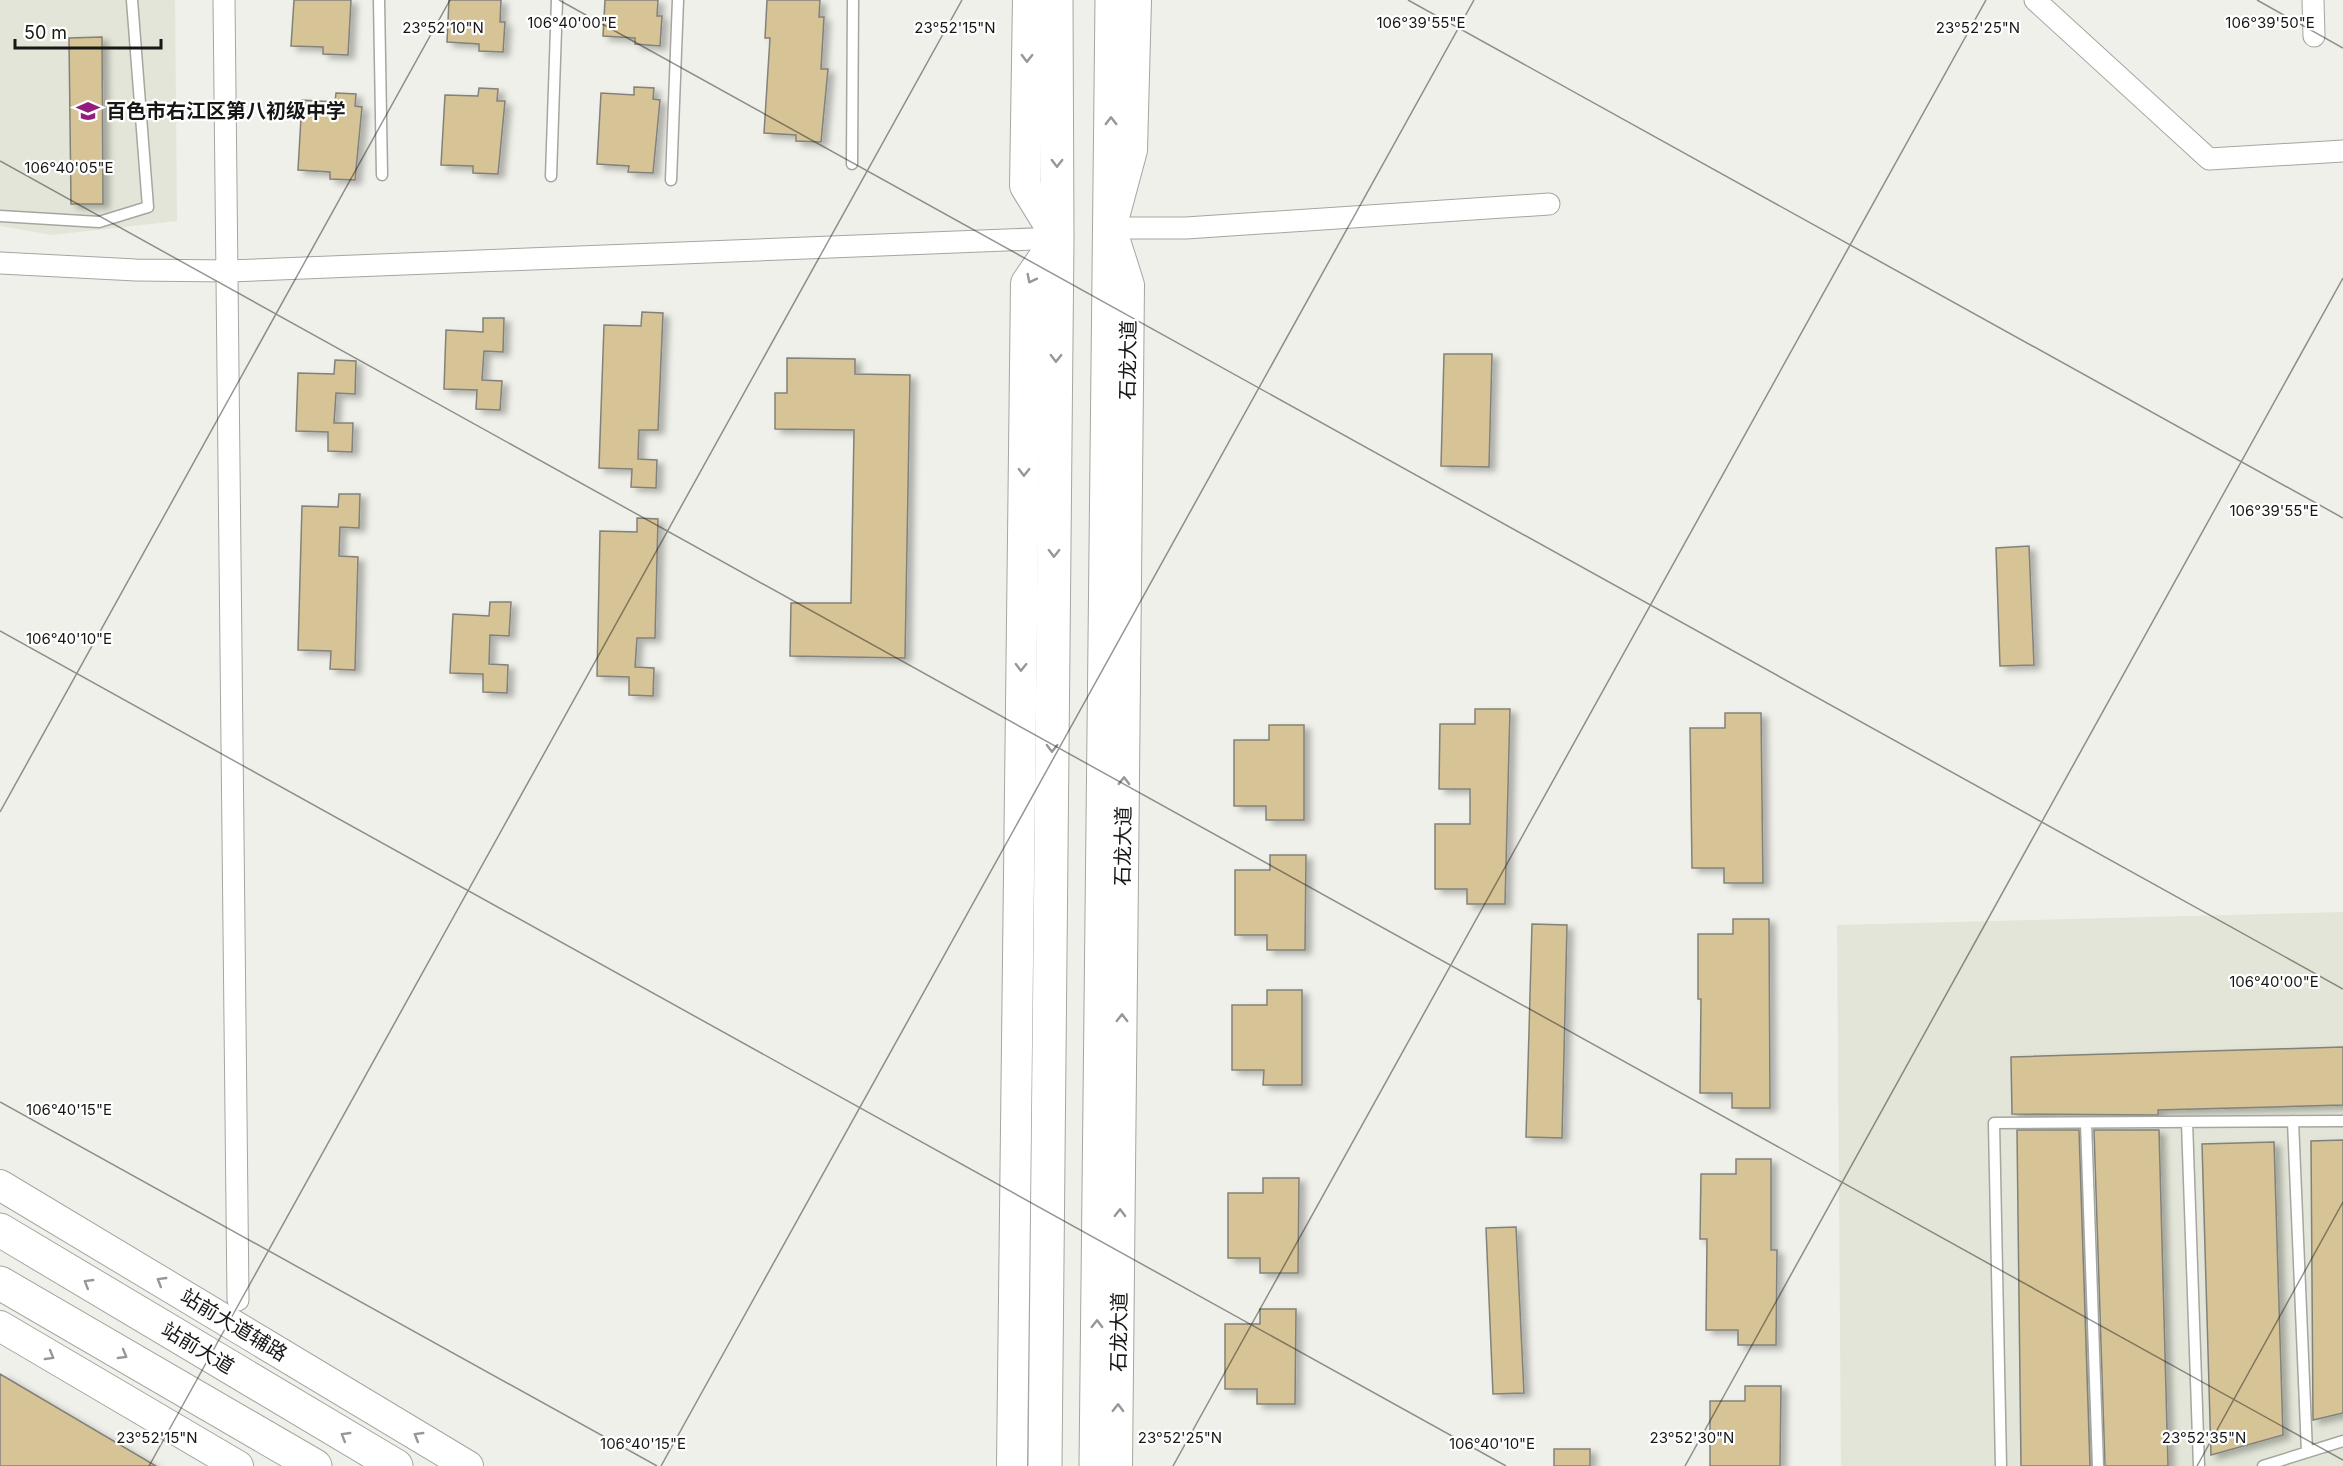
<svg xmlns="http://www.w3.org/2000/svg" width="2343" height="1466" font-family="Inter,'Noto Sans SC',sans-serif">
  <style>
    .built { fill: #e2e5d7 }
    .building { fill: #d6c496; stroke: #83817b; stroke-width: 1.5; filter: url(#shadow) }
    .lines { fill: none; stroke-linecap: round; stroke-linejoin: round }
    .lane-casing { stroke: #a5a6a0; stroke-width: 13 }
    .street-casing { stroke: #a5a6a0; stroke-width: 23 }
    .secondary-casing { stroke: #a5a6a0; stroke-width: 32 }
    .primary-casing { stroke: #a5a6a0; stroke-width: 35 }
    .highway-casing { stroke: #a5a6a0; stroke-width: 35 }
    .lane { stroke: #fff; stroke-width: 10 }
    .street { stroke: #fff; stroke-width: 21 }
    .secondary { stroke: #fff; stroke-width: 30 }
    .primary { stroke: #fff; stroke-width: 33 }
    .highway { stroke: #fff; stroke-width: 33 }
    .oneway { stroke: #979796 }
    .ticks { fill: none; stroke: #171715; stroke-width: 1.5; stroke-opacity: 0.45 }
    .labels { text-anchor: middle; dominant-baseline: central; stroke-width: 4.5; stroke-linejoin: round; paint-order: stroke }
    .poi-label { font-size: 20px; font-weight: bold; fill: #171715; stroke: #fff; text-anchor: start }
    .street-label { font-size: 20px; fill: #171715; stroke: #fff }
    .ticks-label { font-size: 15px; text-anchor: middle; fill: #171715; stroke: #fff; stroke-width: 4.5; stroke-linejoin: round; paint-order: stroke }
  </style>
  <defs>
    <filter id="shadow"><feDropShadow dx="6" dy="4" stdDeviation="3" flood-color="#0004"/></filter>
  </defs>
  <rect width="100%" height="100%" fill="#eff0e9"/>
  <path class="built" d="M0 0H175L177 221 52 235 0 226Z
    M2343 912V1466H1841L1837 925Z"/>
  <path class="building" d="M294 0H351L348 55 323 54V47L291 46Z
    M449 0H501L500 22H505L503 52 479 51V44L447 42Z
    M605 0H658L657 16H662L660 46 635 44V38L603 36Z
    M767 0H820L819 17H824L821 69H828L821 142 796 141V135L764 133 770 38H765Z
    M102 37 103 204H71L69 38Z
    M634 87 654 88 653 99 660 100 653 173 628 172 629 166 597 164 601 93 634 95Z
    M479 88 498 89 497 101H505L498 174 473 173V166L441 165 445 95 478 96Z
    M336 93 356 94 355 106 362 107 355 180 330 179V172L298 170 302 100 335 102Z
    M642 312 663 313 658 430H639L638 459 657 460 656 488 631 487 632 469 599 468 604 325 641 326Z
    M483 318H504L503 352 484 351 482 380 502 381 500 410 476 409 477 390 444 389 446 330 483 332Z
    M1444 354H1492L1489 467 1441 466Z
    M787 358 855 359V374L910 375 905 658 790 656 791 603H851L854 430 775 429V393H787Z
    M335 360 356 361 355 394 336 393 334 423H353L352 452 328 451V432L296 431 298 373 334 374Z
    M339 494H360L359 528 340 527 339 556 358 557 355 670 330 669 331 651 298 650 302 506 338 507Z
    M637 518 658 519 655 638H637L635 667 654 668 653 696 629 695V677L597 676 600 531 637 532Z
    M2029 546 2034 665 2000 666 1996 548Z
    M490 602H511L509 636 490 635 489 664 508 665 507 693 483 692V674L450 673 453 614 489 616Z
    M1475 709H1510L1505 904H1467V889H1435V824H1470V789H1439L1440 724H1475Z
    M1725 713H1761L1763 883H1724V868H1692L1690 728H1725Z
    M1269 725H1304V820H1266V806H1234V740H1269Z
    M1270 855H1306L1305 950H1267V935H1235V870H1270Z
    M1733 919H1769L1770 1108H1732V1093H1700L1701 999H1698V934H1733Z
    M1532 924 1567 925 1562 1138 1526 1137Z
    M1267 990H1302V1085H1263L1264 1070H1232V1005H1267Z
    M2343 1047V1105L2158 1110V1115L2012 1114 2011 1057Z
    M2017 1130H2079L2090 1466H2021Z
    M2094 1130H2159L2168 1466H2105Z
    M2343 1140V1413L2313 1420 2311 1141Z
    M2274 1142 2283 1435 2211 1455 2202 1144Z
    M1736 1159H1771V1250H1777L1776 1345H1738V1330H1706L1707 1239H1700L1701 1174H1736Z
    M1263 1178H1299L1298 1273H1260V1258H1228V1193H1263Z
    M1516 1227 1524 1393 1493 1394 1486 1228Z
    M1260 1309H1296L1295 1404H1257V1389H1225V1324H1260Z
    M0 1374 156 1466H0Z
    M1745 1386H1781L1780 1466H1710V1401H1745Z
    M1554 1449H1590V1466H1554Z"/>
  <g class="lines">
    <g class="lane-casing">
      <path id="lane" d="M379 0 382 175
        M852 164 853 0
        M551 176 557 0
        M671 180 678 0
        M0 216 99 222 148 207 132 0
        M2293 1121 2307 1452
        M2187 1122 2199 1466
        M2086 1123 2098 1466
        M2001 1466 1994 1123 2343 1121
        M2263 1466 2343 1441"/>
    </g>
    <g class="street-casing">
      <path id="street" d="M224 0 238 1300
        M2035 0 2209 159 2343 151
        M2313 0 2314 36
        M1111 228H1186L1549 204
        M0 263 136 270 229 271 1057 238"/>
    </g>
    <g class="secondary-casing">
      <path id="secondary" d="M0 1185 468 1466
        M0 1326 238 1466
        M1012 1466 1026 283 1057 238 1025 186 1028 0
        M1117 1466 1129 285 1111 228 1132 150 1136 0"/>
    </g>
    <g class="primary-casing">
      <path id="primary" d="M1045 1466 1057 238 1056 0
        M1096 1466 1112 0"/>
    </g>
    <g class="highway-casing">
      <path id="highway" d="M0 1230 396 1466
        M0 1283 315 1466"/>
    </g>
    <use href="#lane" class="lane"/>
    <use href="#street" class="street"/>
    <use href="#secondary" class="secondary"/>
    <use href="#primary" class="primary"/>
    <use href="#highway" class="highway"/>
  </g>
  <defs><path id="oneway-chevron" d="M-2-3.5L2.5 0L-2 3.5" fill="none" stroke-width="1.6" stroke-linecap="round" stroke-linejoin="round" transform="scale(1.5)"/></defs>
  <g class="oneway">
    <use href="#oneway-chevron" transform="translate(1027 58) rotate(91)"/>
    <use href="#oneway-chevron" transform="translate(1111 121) rotate(-90)"/>
    <use href="#oneway-chevron" transform="translate(1057 163) rotate(90)"/>
    <use href="#oneway-chevron" transform="translate(1031 279) rotate(117)"/>
    <use href="#oneway-chevron" transform="translate(1056 358) rotate(91)"/>
    <use href="#oneway-chevron" transform="translate(1024 472) rotate(91)"/>
    <use href="#oneway-chevron" transform="translate(1054 553) rotate(91)"/>
    <use href="#oneway-chevron" transform="translate(1021 667) rotate(91)"/>
    <use href="#oneway-chevron" transform="translate(1052 748) rotate(91)"/>
    <use href="#oneway-chevron" transform="translate(1124 781) rotate(-89)"/>
    <use href="#oneway-chevron" transform="translate(1122 1018) rotate(-89)"/>
    <use href="#oneway-chevron" transform="translate(1120 1213) rotate(-89)"/>
    <use href="#oneway-chevron" transform="translate(161 1281) rotate(-149)"/>
    <use href="#oneway-chevron" transform="translate(88 1283) rotate(-149)"/>
    <use href="#oneway-chevron" transform="translate(1097 1324) rotate(-89)"/>
    <use href="#oneway-chevron" transform="translate(123 1355) rotate(30)"/>
    <use href="#oneway-chevron" transform="translate(50 1356) rotate(30)"/>
    <use href="#oneway-chevron" transform="translate(1118 1408) rotate(-89)"/>
    <use href="#oneway-chevron" transform="translate(345 1436) rotate(-149)"/>
    <use href="#oneway-chevron" transform="translate(418 1436) rotate(-149)"/>
  </g>
  <path class="ticks" d="M559 0 2343 989M1408 0 2343 518M2257 0 2343 48M0 161 2343 1460M0 631 1506 1466M0 812 450 0M0 1102 657 1466M149 1466 962 0M661 1466 1474 0M1173 1466 1986 0M1685 1466 2343 278M2197 1466 2343 1202"/>
  <defs>
    <g id="school-bare" transform="scale(1.8)"><path d="M0-5L7-2L0 1L-7-2ZM-4 1L0 2.5L4 1V4Q0 6-4 4Z" fill="#921d7c" stroke="#fff" stroke-width="2.5" paint-order="stroke"/></g>
  </defs>
  <g fill-rule="evenodd">
    <use href="#school-bare" x="88" y="111"/>
  </g>
  <g class="labels">
    <g class="poi-label">
      <text x="106" y="111">百色市右江区第八初级中学</text>
    </g>
    <g class="street-label">
      <text transform="translate(1128 360) rotate(-89)">石龙大道</text>
      <text transform="translate(1123 846) rotate(-89)">石龙大道</text>
      <text transform="translate(234 1325) rotate(31)">站前大道辅路</text>
      <text transform="translate(1119 1332) rotate(-89)">石龙大道</text>
      <text transform="translate(198 1348) rotate(31)">站前大道</text>
    </g>
  </g>
  <g class="ticks-label">
    <text x="2270" y="28">106°39'50"E</text>
    <text x="572" y="28">106°40'00"E</text>
    <text x="1421" y="28">106°39'55"E</text>
    <text x="443" y="33">23°52'10"N</text>
    <text x="955" y="33">23°52'15"N</text>
    <text x="1978" y="33">23°52'25"N</text>
    <text x="69" y="173">106°40'05"E</text>
    <text x="2274" y="516">106°39'55"E</text>
    <text x="69" y="644">106°40'10"E</text>
    <text x="2274" y="987">106°40'00"E</text>
    <text x="69" y="1115">106°40'15"E</text>
    <text x="157" y="1443">23°52'15"N</text>
    <text x="1180" y="1443">23°52'25"N</text>
    <text x="1692" y="1443">23°52'30"N</text>
    <text x="2204" y="1443">23°52'35"N</text>
    <text x="643" y="1449">106°40'15"E</text>
    <text x="1492" y="1449">106°40'10"E</text>
  </g>
  <path d="M15 39v9h146v-9" fill="none" stroke="#171715" stroke-width="3"/>
  <text x="24" y="39" font-size="18" fill="#171715" stroke="#ffffff" stroke-width="4.5" paint-order="stroke">50 m</text>
</svg>
